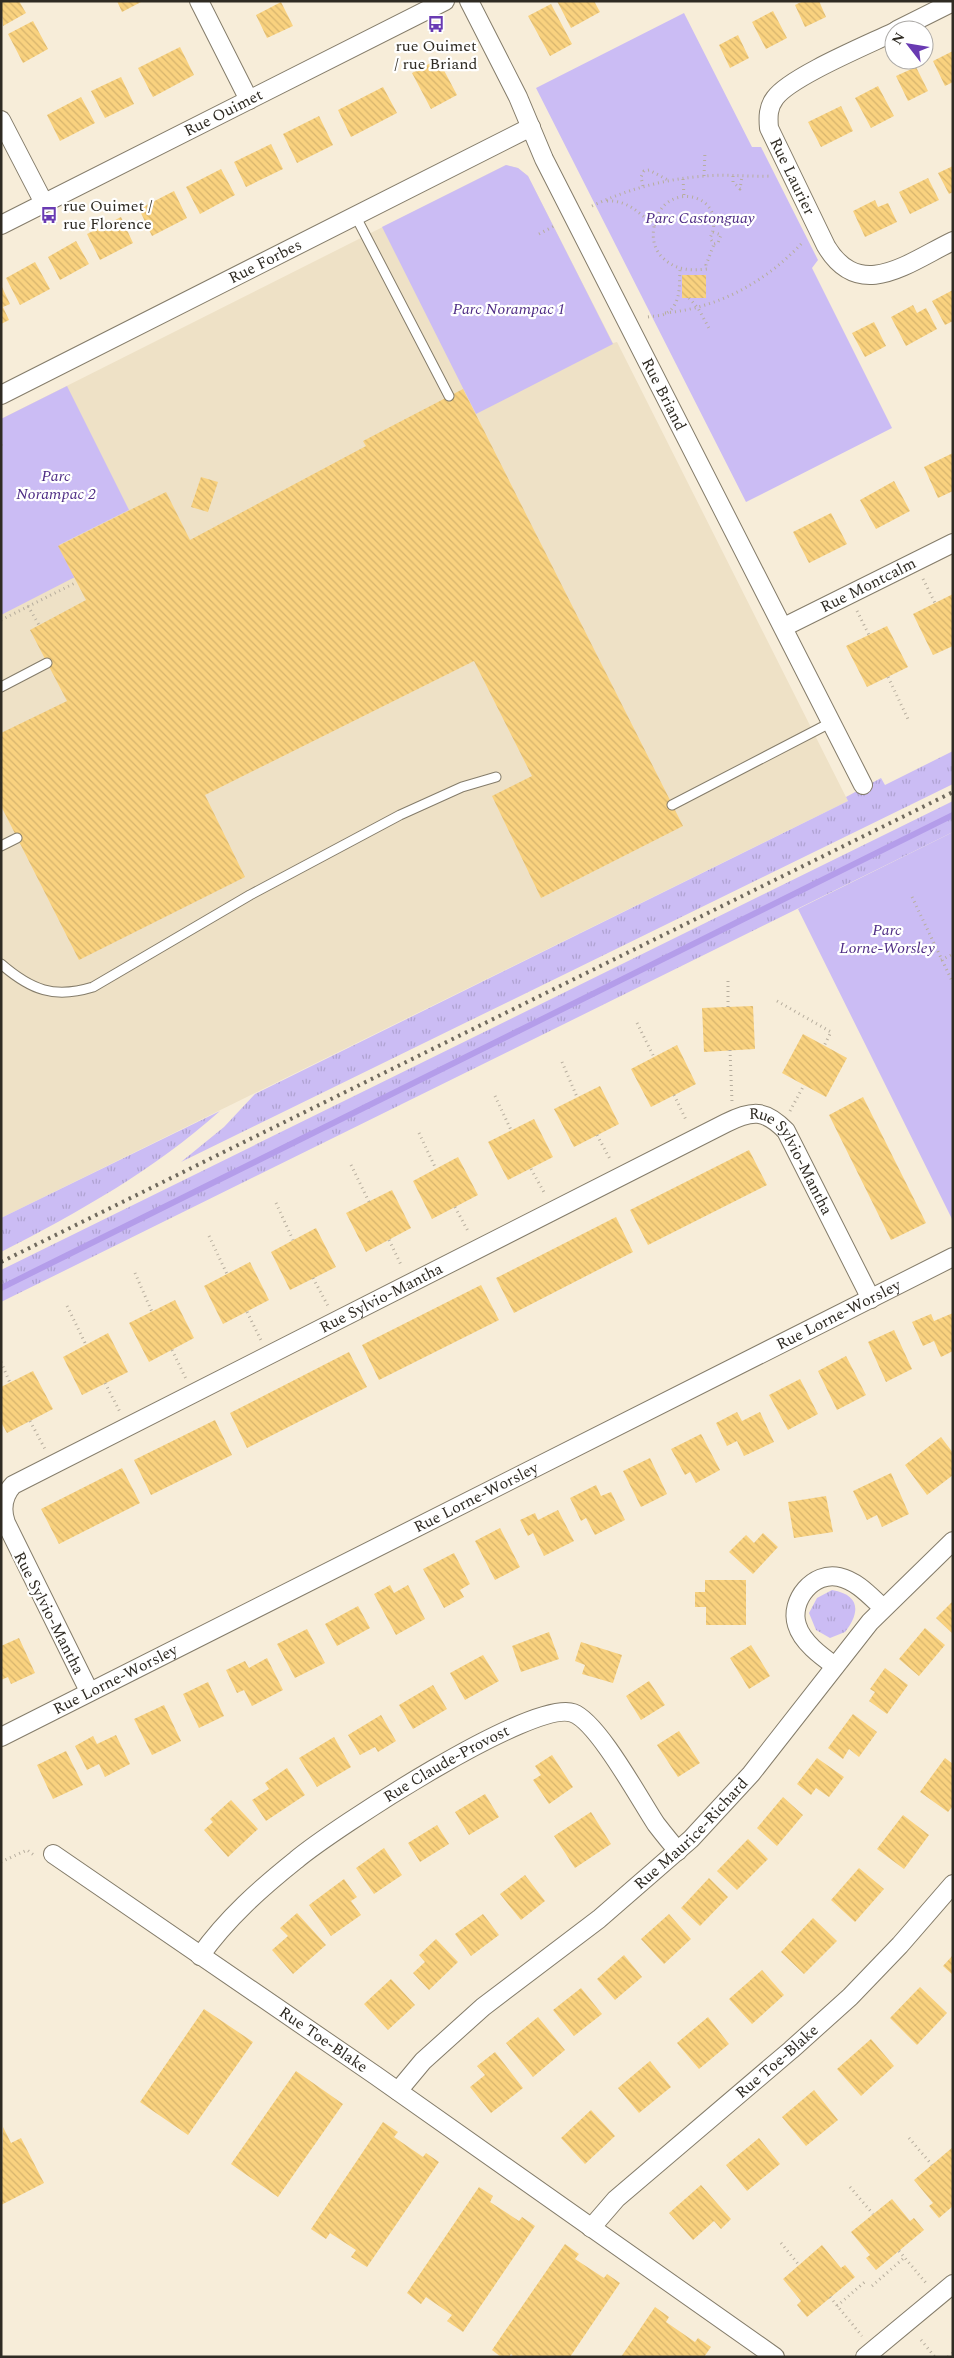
<svg xmlns="http://www.w3.org/2000/svg" width="954" height="2358" font-family="Spectral,serif">
  <style>
    .built { fill: #eee1c6 }
    .grass { fill: url(#grass-tufts) }
    .park { fill: #cbbcf4 }
    .lines { fill: none; stroke-linecap: round; stroke-linejoin: round }
    .stream { stroke: #b49dea; stroke-width: 6 }
    .building { fill: url(#building-back-hatch) }
    .service-casing { stroke: #847c6a; stroke-width: 11 }
    .minor-casing { stroke: #847c6a; stroke-width: 20 }
    .path { stroke: #b7ae9e; stroke-width: 3; stroke-dasharray: 1 4; stroke-linecap: butt }
    .service { stroke: #fff; stroke-width: 9 }
    .minor { stroke: #fff; stroke-width: 18 }
    .rail { stroke: #706a5e; stroke-width: 4; stroke-dasharray: 2.5 5; stroke-linecap: butt }
    .labels { text-anchor: middle; dominant-baseline: central; stroke-width: 4.5; stroke-linejoin: round; paint-order: stroke }
    .poi-label { font-size: 16px; fill: #2f2b23; stroke: #fff }
    .street-label { font-size: 16px; fill: #2f2b23; stroke: #fff }
    .park-label { font-size: 16px; font-style: italic; fill: #4f2d85; stroke: #fff }
  </style>
  <defs>
    <pattern id="grass-tufts" width="24" height="20" patternUnits="userSpaceOnUse" patternTransform="scale(1.25)"><rect width="24" height="20" fill="#cbbcf4"/><path d="M3 7l-1-3M5 7V3M7 7l1-3M15 17l-1-3M17 17v-4M19 17l1-3" fill="none" stroke="#afa2d1"/></pattern>
    <pattern id="building-back-hatch" width="6" height="6" patternUnits="userSpaceOnUse" patternTransform="scale(1.25)"><rect width="6" height="6" fill="#f9d27f"/><path d="M-1 5l2 2M0 0l6 6M5-1l2 2" fill="none" stroke="#d6b46d"/></pattern>
  </defs>
  <rect width="100%" height="100%" fill="#f7edd9"/>
  <path class="built" d="M506 165 518 168 528 176 613 343 617 342 848 801 1 1218V419Z"/>
  <path class="grass" d="M953 751V784L181 1162 224 1127 255 1094 848 801 846 797 881 778 885 785Z
    M953 801V832L1 1302V1270Z
    M220 1111C154 1170 79 1212 1 1252V1218Z
    M832 1590C861 1595 860 1613 845 1632L830 1638 816 1630 809 1613 817 1598Z"/>
  <path class="park" d="M684 13 752 147H761L818 260 812 268 892 428 746 502 536 88Z
    M506 165 518 168 528 176 613 344 476 414 382 227Z
    M67 386 129 510 59 545 75 577 1 615V419Z
    M953 832V1221L798 909Z"/>
  <g class="lines">
    <path class="stream" d="M1 1288 953 815"/>
  </g>
  <path class="building" d="M1 1H19L26 13 3 26Z
    M117 1H143L122 12Z
    M557 1H594L600 12 571 28Z
    M803 1H819L826 17 805 27 795 5Z
    M281 2 293 26 267 38 256 15Z
    M551 4 572 44 550 56 528 16Z
    M773 11 787 38 766 49 752 22Z
    M33 21 48 49 23 63 8 34Z
    M738 35 749 58 730 68 719 45Z
    M180 47 194 75 153 97 138 68Z
    M953 51V82L945 86 933 61Z
    M438 59 457 95 431 109 412 73Z
    M916 67 928 91 908 101 896 76Z
    M121 77 134 104 105 118 91 91Z
    M878 86 894 116 871 128 855 98Z
    M383 87 397 113 351 137 338 110Z
    M81 97 95 123 60 141 47 115Z
    M841 106 853 131 821 147 808 122Z
    M319 116 333 145 297 163 283 134Z
    M271 144 283 169 246 187 234 162Z
    M953 166V192L949 194 938 173Z
    M221 169 235 195 200 214 186 187Z
    M928 178 939 200 910 214 899 192Z
    M174 191 187 218 152 236 139 209Z
    M875 200 878 207 888 203 897 222 865 237 853 211Z
    M121 217 133 243 100 260 87 234Z
    M76 241 89 264 60 280 48 257Z
    M35 262 50 289 20 305 6 278Z
    M682 275H706V298H682Z
    M1 285 10 304 3 307 9 320 1 324Z
    M953 290V321L945 325 932 301Z
    M913 305 917 313 926 308 937 329 906 346 891 317Z
    M874 322 886 346 865 357 852 333Z
    M463 389 683 826 541 898 492 796 532 776 474 661 205 795 245 877 79 960 1 806V733L67 701 30 630 86 600 58 546 166 492 190 540 366 446 363 441Z
    M953 453V491L938 498 924 467Z
    M201 477 218 482 208 512 191 507Z
    M894 481 910 511 876 529 860 500Z
    M831 513 847 544 809 563 793 532Z
    M953 594V646L933 655 913 614Z
    M887 626 908 667 867 687 846 646Z
    M753 1006 755 1049 704 1052 702 1008Z
    M803 1034 847 1058 826 1097 782 1073Z
    M677 1045 696 1084 651 1107 631 1069Z
    M600 1086 619 1124 574 1147 554 1109Z
    M863 1097 926 1223 891 1240 829 1115Z
    M534 1119 553 1157 508 1180 488 1142Z
    M749 1150 767 1185 648 1245 630 1210Z
    M458 1157 478 1195 432 1219 413 1181Z
    M392 1190 411 1228 366 1252 346 1213Z
    M616 1217 633 1252 514 1313 496 1278Z
    M316 1228 336 1267 290 1290 271 1252Z
    M250 1262 269 1300 223 1324 204 1286Z
    M481 1285 499 1320 379 1380 362 1345Z
    M175 1300 194 1338 149 1362 129 1323Z
    M953 1313V1351L941 1357 934 1341 923 1346 912 1322 931 1314 934 1321Z
    M894 1330 912 1369 886 1382 868 1342Z
    M108 1333 128 1372 82 1395 63 1357Z
    M349 1352 367 1387 247 1448 230 1413Z
    M846 1356 866 1395 837 1410 818 1371Z
    M33 1371 53 1409 7 1433 1 1422V1387Z
    M800 1379 818 1414 788 1430 769 1395Z
    M737 1412 742 1421 760 1412 774 1442 744 1456 737 1441 727 1446 716 1423Z
    M215 1420 232 1455 151 1495 134 1460Z
    M701 1434 720 1470 696 1483 690 1472 685 1475 671 1449Z
    M941 1437 953 1453V1475L927 1495 905 1465Z
    M650 1458 667 1494 641 1507 623 1471Z
    M122 1468 140 1503 59 1544 41 1509Z
    M891 1473 909 1514 882 1527 877 1515 867 1520 853 1491Z
    M596 1485 601 1496 611 1492 625 1520 595 1535 586 1518 581 1521 570 1498Z
    M826 1496 833 1532 794 1538 788 1502Z
    M558 1510 574 1541 544 1556 533 1533 528 1536 520 1520 535 1513 538 1520Z
    M500 1528 520 1567 495 1580 475 1541Z
    M763 1533 778 1547 753 1574 729 1552 746 1535 754 1543Z
    M454 1553 470 1584 460 1590 464 1597 444 1608 423 1569Z
    M705 1580H746V1625H706V1607H695V1592H705Z
    M390 1585 394 1593 408 1585 425 1619 396 1635 374 1594Z
    M953 1601V1634L936 1618Z
    M358 1606 370 1628 337 1646 325 1624Z
    M925 1628 945 1645 919 1676 899 1659Z
    M307 1629 325 1663 295 1678 277 1644Z
    M549 1632 559 1659 521 1672 512 1646Z
    M19 1638 35 1673 11 1684 8 1677 1 1680V1646Z
    M581 1642 622 1655 613 1683 582 1674 585 1665 575 1661Z
    M751 1645 770 1676 749 1689 730 1658Z
    M483 1655 499 1681 465 1700 450 1673Z
    M267 1658 283 1690 252 1706 244 1690 237 1693 226 1670 245 1661 249 1668Z
    M885 1668 908 1685 887 1714 869 1701 875 1692 870 1689Z
    M649 1681 665 1705 641 1720 626 1696Z
    M208 1682 224 1716 199 1728 183 1694Z
    M433 1685 447 1709 413 1729 399 1705Z
    M164 1705 181 1741 152 1755 134 1719Z
    M853 1714 877 1732 859 1757 849 1749 843 1759 828 1748Z
    M381 1715 396 1741 378 1752 375 1747 360 1755 348 1735Z
    M679 1731 700 1763 678 1777 657 1745Z
    M116 1735 130 1764 105 1777 99 1764 87 1770 75 1746 93 1736 97 1744Z
    M334 1737 351 1767 317 1787 299 1758Z
    M66 1751 83 1785 53 1799 37 1765Z
    M552 1755 573 1787 549 1804 533 1780 541 1775 535 1766Z
    M817 1758 844 1777 829 1797 816 1788 811 1795 797 1784Z
    M945 1758 953 1764V1806L948 1812 920 1792Z
    M287 1768 305 1795 266 1821 252 1800 269 1789 265 1783Z
    M485 1794 499 1817 469 1835 455 1812Z
    M783 1797 803 1815 777 1846 757 1828Z
    M231 1800 258 1829 228 1857 204 1830 213 1822 210 1819Z
    M591 1812 611 1844 575 1868 554 1836Z
    M903 1815 929 1835 904 1869 877 1849Z
    M437 1825 449 1844 420 1862 408 1843Z
    M748 1839 768 1859 737 1890 717 1871Z
    M384 1848 402 1875 374 1894 356 1868Z
    M859 1868 884 1889 855 1922 831 1900Z
    M525 1875 545 1901 521 1920 500 1894Z
    M709 1878 728 1897 700 1926 681 1908Z
    M344 1879 357 1897 351 1901 361 1915 331 1936 309 1905Z
    M297 1913 326 1945 293 1974 272 1950 288 1936 280 1928Z
    M483 1914 499 1935 471 1956 455 1934Z
    M669 1914 691 1939 664 1964 641 1939Z
    M813 1918 837 1941 804 1974 781 1952Z
    M436 1939 458 1962 429 1990 413 1973 425 1962 419 1955Z
    M624 1955 642 1977 615 2000 597 1979Z
    M953 1955V1975L943 1966Z
    M762 1970 784 1995 752 2024 729 1999Z
    M391 1979 415 2005 388 2030 364 2004Z
    M920 1987 947 2013 917 2045 890 2018Z
    M581 1988 602 2014 574 2036 553 2010Z
    M204 2009 253 2042 188 2135 140 2102Z
    M538 2017 565 2050 533 2077 506 2043Z
    M708 2017 729 2044 699 2069 677 2043Z
    M871 2039 894 2066 861 2096 837 2069Z
    M495 2052 523 2088 491 2113 470 2087 485 2075 477 2066Z
    M650 2061 671 2087 639 2113 618 2088Z
    M296 2071 343 2104 278 2197 231 2164Z
    M814 2090 838 2120 806 2146 782 2117Z
    M591 2110 615 2136 585 2164 561 2138Z
    M383 2122 398 2132 394 2137 423 2157 426 2153 439 2162 367 2267 351 2257 356 2250 330 2233 326 2239 311 2229Z
    M3 2127 11 2143 21 2138 44 2183 1 2205Z
    M759 2138 780 2164 747 2191 726 2165Z
    M953 2147V2206L939 2218 929 2206 933 2203 914 2180Z
    M701 2185 731 2219 721 2229 714 2221 693 2240 669 2213Z
    M479 2187 493 2196 490 2202 519 2221 522 2217 535 2226 463 2332 447 2321 452 2315 426 2297 421 2304 407 2293Z
    M892 2199 910 2221 914 2218 924 2230 876 2270 866 2258 870 2255 851 2232Z
    M565 2244 579 2254 575 2259 604 2278 607 2274 620 2283 570 2357H514L511 2354 509 2357H501L492 2350Z
    M822 2245 841 2268 845 2265 855 2277 807 2317 797 2305 801 2301 783 2279Z
    M655 2307 669 2317 666 2322 695 2342 698 2338 711 2347 704 2357H621Z"/>
  <g class="lines">
    <g class="service-casing">
      <path id="service" d="M356 217 449 396
        M1 687 47 663
        M672 805 832 722
        M1 846 17 838
        M1 964C31 990 54 999 93 987L250 895 400 815 462 787 496 777"/>
    </g>
    <g class="minor-casing">
      <g id="minor">
        <path d="M199 1 249 100"/>
        <path id="s1" d="M469 1 518 97 544 159 863 785"/>
        <path d="M897 30 953 2"/>
        <path id="s2" d="M894 32C867 45 790 77 775 98 768 107 768 117 769 128L826 246C860 303 909 262 953 241"/>
        <path d="M1 120 44 203"/>
        <path id="s3" d="M1 225 445 1"/>
        <path id="s4" d="M1 395 531 127"/>
        <path id="s5" d="M784 627 953 543"/>
        <path d="M835 1666C821 1656 802 1642 797 1625 789 1600 814 1571 839 1577 857 1581 870 1596 883 1608"/>
        <path id="s6" d="M89 1691 6 1523C1 1509 3 1496 13 1485L726 1123C752 1110 765 1109 786 1131L871 1299"/>
        <path id="s7" d="M1 1737 953 1257"/>
        <path id="s8" d="M53 1854 375 2075 775 2357"/>
        <path id="s9" d="M200 1956C227 1918 261 1888 296 1860 333 1829 533 1698 573 1713 598 1722 640 1800 656 1824 663 1833 670 1842 678 1851"/>
        <path id="s10" d="M398 2091 423 2061 483 2007 599 1919 691 1839 751 1774 870 1622 953 1541"/>
        <path id="s11" d="M591 2228 616 2199 791 2050 850 1997 900 1945 953 1884"/>
        <path d="M865 2357 953 2284"/>
      </g>
    </g>
    <path class="path" d="M704 176 705 151
      M733 176V182L740 189 742 176
      M683 179 684 196
      M643 186 641 177 644 171 649 170 668 180
      M607 201C630 200 639 215 657 226
      M592 206C628 189 665 179 705 176 727 174 749 177 771 176
      M713 232 721 235 718 243 714 244 710 238C731 194 662 177 654 227 652 238 654 248 661 256 674 270 689 271 707 269L706 265 714 244
      M539 234 556 225
      M689 298 698 308 710 330
      M665 313C719 308 767 281 803 242
      M648 317C654 316 660 316 665 314 682 305 679 284 680 269
      M1 445 2 447
      M923 579 935 603
      M28 606 39 625
      M857 611 869 635
      M1 620 77 582
      M888 677 908 719
      M912 897 953 983
      M941 960 953 954
      M777 1001 831 1032 824 1046
      M728 1007V979
      M637 1023 654 1057
      M730 1050 732 1102
      M562 1062 577 1097
      M674 1095 687 1122
      M495 1096 511 1130
      M790 1111 804 1085
      M419 1133 436 1169
      M597 1135 611 1161
      M351 1165 369 1202
      M531 1169 545 1194
      M276 1203 293 1240
      M455 1207 469 1233
      M209 1236 227 1274
      M389 1240 402 1267
      M135 1273 152 1312
      M313 1278 328 1306
      M67 1306 86 1345
      M247 1312 261 1340
      M172 1350 186 1379
      M1 1362 10 1383
      M105 1383 120 1412
      M30 1421 45 1449
      M1 1862 27 1850 35 1856
      M909 2138 932 2165
      M850 2187 873 2214
      M781 2243 799 2265
      M899 2251 926 2283
      M872 2286 905 2257
      M830 2297 862 2336
      M837 2306 867 2280
      M921 2340 935 2357
      M948 2357 953 2353"/>
    <use href="#service" class="service"/>
    <use href="#minor" class="minor"/>
    <path class="rail" d="M1 1262 953 792"/>
  </g>
  <defs>
    <g id="bus-bare" transform="scale(1.35)"><path d="M-5-6H5V4H4V6H2V4H-2V6H-4V4H-5ZM-3.5-4V0h7V-4ZM-3.5 1.2v1.5H-2V1.2ZM2 1.2v1.5H3.5V1.2Z" fill="#693ab2" stroke="#fff" stroke-width="2.5" paint-order="stroke"/></g>
  </defs>
  <g fill-rule="evenodd">
    <use href="#bus-bare" x="436" y="24"/>
    <use href="#bus-bare" x="49" y="215"/>
  </g>
  <g class="labels">
    <g class="poi-label">
      <text x="436" y="46">rue Ouimet<tspan x="436" dy="18">/ rue Briand</tspan></text>
      <text x="63" y="206" text-anchor="start">rue Ouimet /<tspan x="63" dy="18">rue Florence</tspan></text>
    </g>
    <g class="street-label">
      <text stroke="none"><textPath href="#s3" startOffset="249">Rue Ouimet</textPath></text>
      <text stroke="none"><textPath href="#s2" startOffset="222">Rue Laurier</textPath></text>
      <text stroke="none"><textPath href="#s4" startOffset="296">Rue Forbes</textPath></text>
      <text stroke="none"><textPath href="#s1" startOffset="439">Rue Briand</textPath></text>
      <text stroke="none"><textPath href="#s5" startOffset="94">Rue Montcalm</textPath></text>
      <text stroke="none"><textPath href="#s6" startOffset="1120">Rue Sylvio-Mantha</textPath></text>
      <text stroke="none"><textPath href="#s6" startOffset="641">Rue Sylvio-Mantha</textPath></text>
      <text stroke="none"><textPath href="#s7" startOffset="938">Rue Lorne-Worsley</textPath></text>
      <text stroke="none"><textPath href="#s7" startOffset="532">Rue Lorne-Worsley</textPath></text>
      <text transform="translate(49 1613) rotate(63)">Rue Sylvio-Mantha</text>
      <text stroke="none"><textPath href="#s7" startOffset="128">Rue Lorne-Worsley</textPath></text>
      <text stroke="none"><textPath href="#s9" startOffset="315">Rue Claude-Provost</textPath></text>
      <text stroke="none"><textPath href="#s10" startOffset="391">Rue Maurice-Richard</textPath></text>
      <text stroke="none"><textPath href="#s8" startOffset="328">Rue Toe-Blake</textPath></text>
      <text stroke="none"><textPath href="#s11" startOffset="250">Rue Toe-Blake</textPath></text>
    </g>
    <g class="park-label">
      <text x="700" y="218">Parc Castonguay</text>
      <text x="509" y="309">Parc Norampac 1</text>
      <text x="56" y="476">Parc<tspan x="56" dy="18">Norampac 2</tspan></text>
      <text x="887" y="930">Parc<tspan x="887" dy="18">Lorne-Worsley</tspan></text>
    </g>
  </g>
  <rect width="954" height="2358" fill="none" stroke="#2f2b23" stroke-width="5"/>
  <g transform="translate(909 45) rotate(301)"><circle r="24" fill="#ffffff" stroke="#acaaa7"/>
  <path d="M0-4L9 19L0 12L-9 19Z" fill="#693ab2"/>
  <text y="-8" font-size="14" font-weight="bold" text-anchor="middle" fill="#2f2b23">N</text>
  </g>
</svg>
